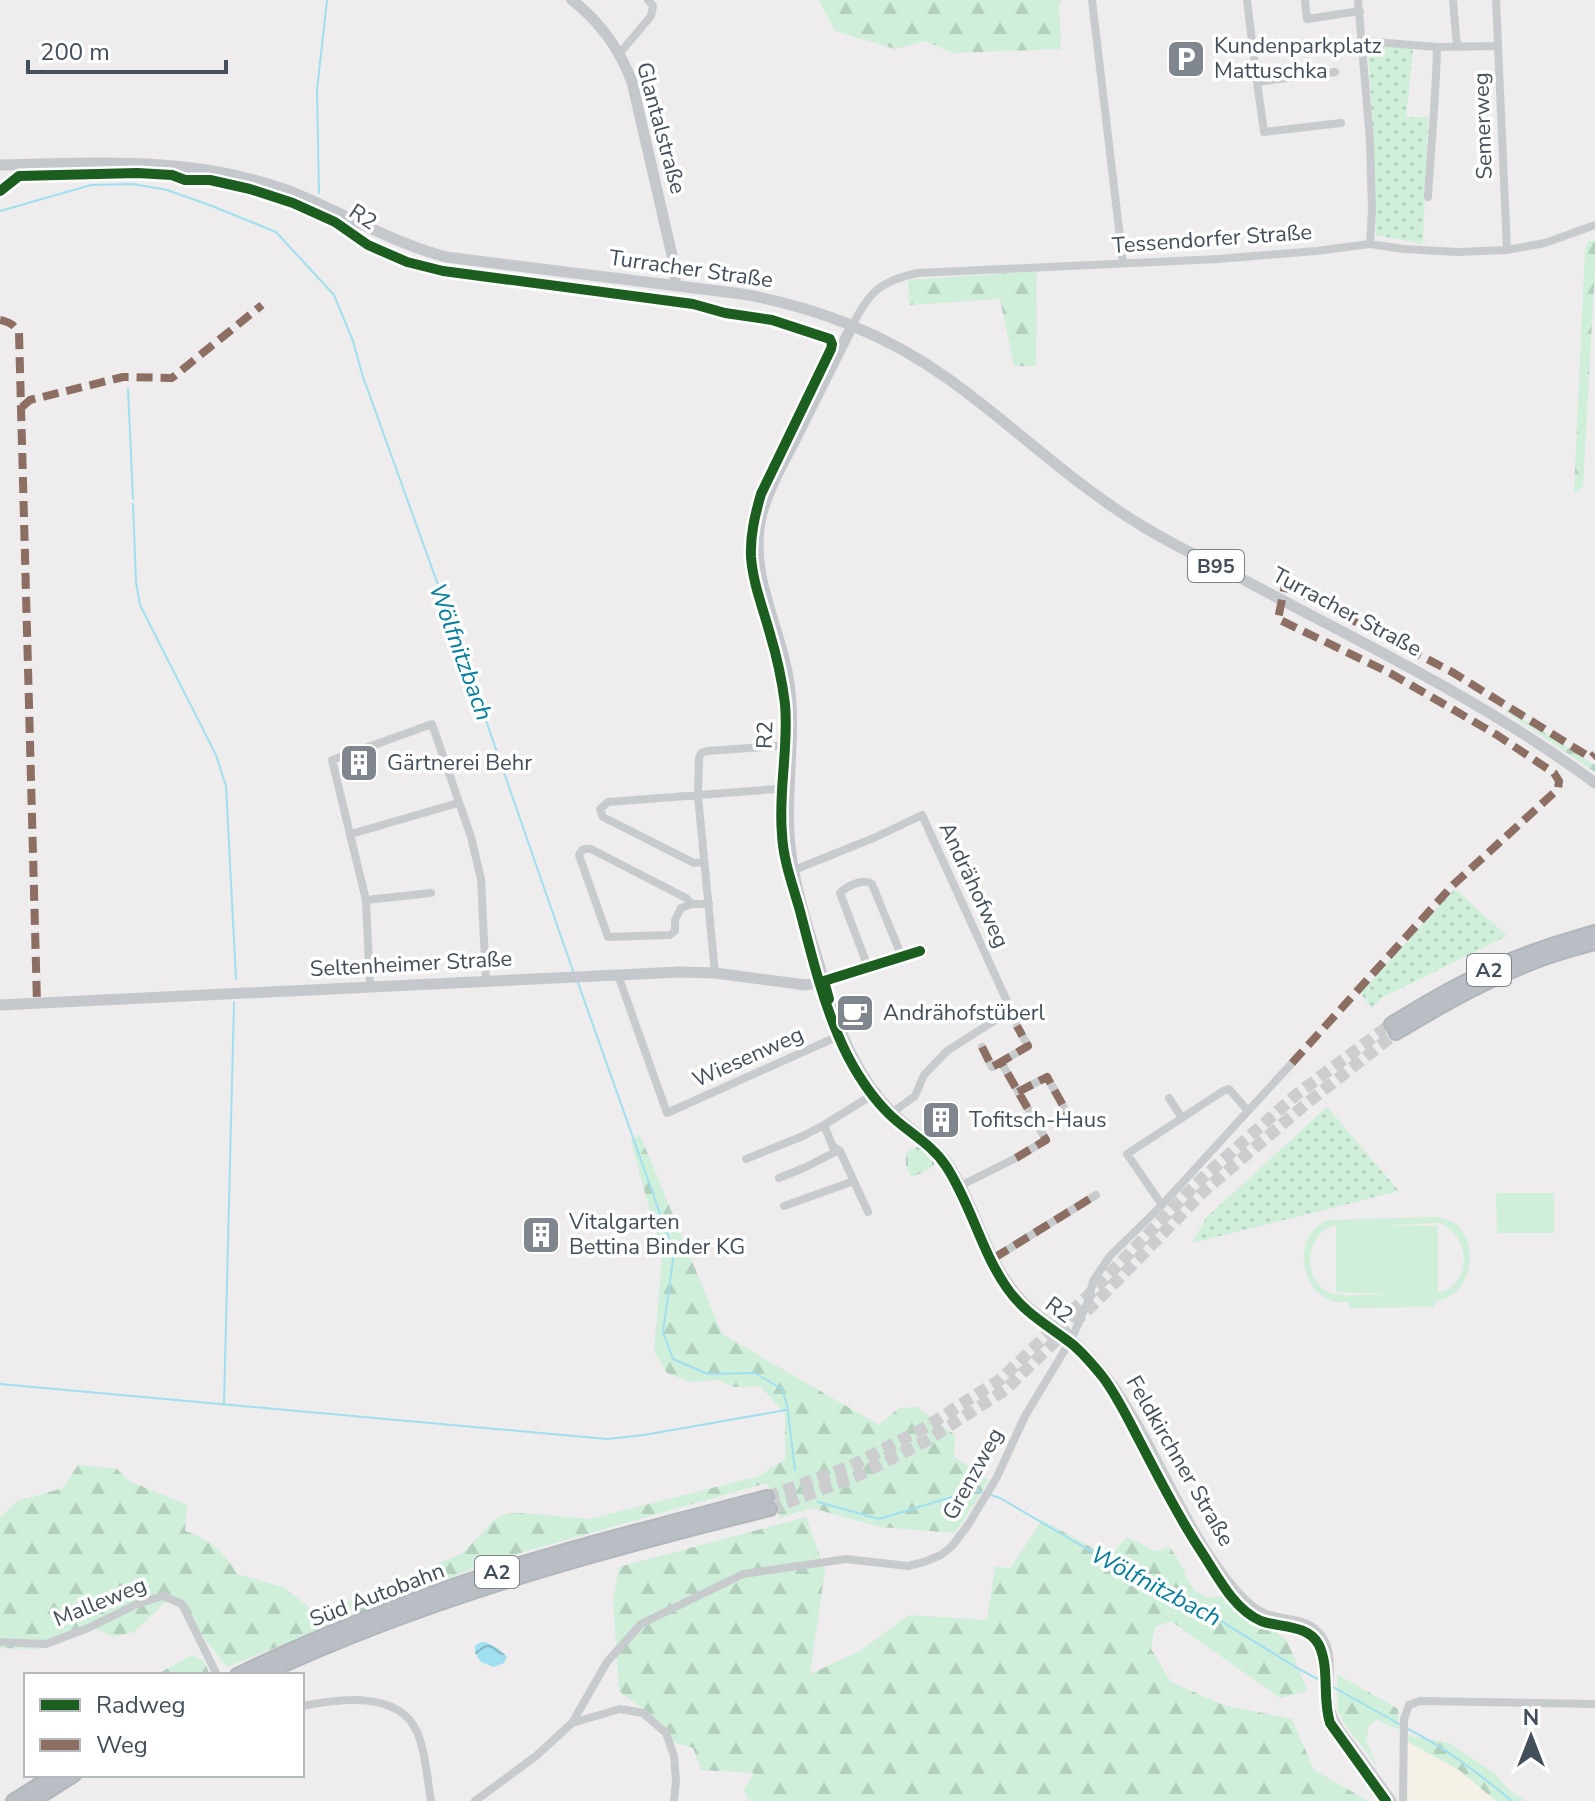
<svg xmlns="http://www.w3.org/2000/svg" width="1595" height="1801" font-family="'Nunito Sans',sans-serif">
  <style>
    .commercial { fill: #f6f1e6 }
    .grass { fill: url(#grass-dots) }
    .forest { fill: url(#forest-firs) }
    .cemetery { fill: url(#cemetery-stones) }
    .park { fill: #cfefda; fill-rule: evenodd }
    .water { fill: url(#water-waves) }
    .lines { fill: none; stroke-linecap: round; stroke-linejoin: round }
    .stream { stroke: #a0dfef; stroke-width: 2 }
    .highway-tunnel { stroke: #cccdcf; stroke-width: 12; stroke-dasharray: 12 6; stroke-linecap: butt }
    .highway-casing { stroke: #b1b6bd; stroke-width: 16 }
    .minor { stroke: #c8cbcd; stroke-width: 8 }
    .major { stroke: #c4c7cc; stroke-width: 11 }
    .highway { stroke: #b8bec3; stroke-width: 12 }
    .quiet { stroke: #8d6e63; stroke-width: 8; stroke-dasharray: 16 8; stroke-linecap: butt }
    .cycleway-casing { stroke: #fff; stroke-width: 15 }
    .cycleway { stroke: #1b5e20; stroke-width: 10 }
    .labels { text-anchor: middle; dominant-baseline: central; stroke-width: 7; stroke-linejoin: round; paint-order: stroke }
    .shield { fill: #fff; stroke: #7b848c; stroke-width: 2 }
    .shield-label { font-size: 20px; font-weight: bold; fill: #434f5a }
    .poi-label { font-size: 22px; fill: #434f5a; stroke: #fff; text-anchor: start }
    .street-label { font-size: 22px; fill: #434f5a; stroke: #fff }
    .water-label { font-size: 24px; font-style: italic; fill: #057d9c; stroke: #fff }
  </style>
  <defs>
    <pattern id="grass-dots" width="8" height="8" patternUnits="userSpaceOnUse" patternTransform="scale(2)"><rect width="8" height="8" fill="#cfefda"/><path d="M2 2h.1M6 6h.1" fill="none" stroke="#b3cfbd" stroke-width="1.8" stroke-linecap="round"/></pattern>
    <pattern id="forest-firs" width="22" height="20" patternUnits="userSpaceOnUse" patternTransform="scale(2)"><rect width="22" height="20" fill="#cfefda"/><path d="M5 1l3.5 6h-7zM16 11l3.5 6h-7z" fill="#b3cfbd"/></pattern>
    <pattern id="cemetery-stones" width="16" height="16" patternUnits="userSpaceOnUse" patternTransform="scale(2)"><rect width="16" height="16" fill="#cfefda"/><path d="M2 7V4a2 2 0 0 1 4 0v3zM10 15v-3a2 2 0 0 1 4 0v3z" fill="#b3cfbd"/></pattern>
    <pattern id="water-waves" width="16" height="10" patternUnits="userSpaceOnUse" patternTransform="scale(2)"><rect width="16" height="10" fill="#a0dfef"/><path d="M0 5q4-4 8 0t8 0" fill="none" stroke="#84b7c5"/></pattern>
  </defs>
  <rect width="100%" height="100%" fill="#eeecec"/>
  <path class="commercial" d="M1408 1742 1459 1770 1496 1801H1406Z"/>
  <path class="grass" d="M1368 45 1413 49 1406 117H1428L1423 244 1376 235 1373 141Z
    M1455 889 1507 936 1381 998 1372 1008 1360 993Z
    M1327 1107 1399 1191 1192 1243 1206 1218Z"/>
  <path class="forest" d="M819 0H1063L1059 3 1061 49 953 53 925 41 895 49 835 31Z
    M1589 241H1594L1595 244V268L1583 486 1574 494 1585 249Z
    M1037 271 1036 366H1014L1000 299 909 305 908 280Z
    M1507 709 1595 765V772L1505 711Z
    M640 1135 722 1334 879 1425 899 1408 917 1407 955 1435 954 1457 989 1480 955 1533 880 1527 812 1508 780 1518 767 1483 492 1561 227 1667 171 1597 134 1632 113 1637 95 1628 38 1649 0 1648V1518L17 1501 63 1488 78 1465 117 1469 129 1481 187 1505 185 1531C212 1541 222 1549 237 1574L283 1587 318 1614 463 1553 494 1520 505 1514 522 1513 590 1519 759 1476 785 1459V1414L760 1386 733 1387 719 1380 691 1382 667 1373 654 1351 662 1257 631 1140Z
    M806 1517 825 1570 810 1674 860 1651 909 1615 987 1620 995 1566 1010 1569 1042 1520 1109 1557 1127 1537 1155 1551 1170 1547 1185 1571 1184 1574 1194 1590 1208 1598 1226 1595 1272 1628 1288 1642 1307 1691 1280 1698 1171 1621 1155 1627 1151 1649 1171 1682 1223 1705 1292 1719 1314 1770 1368 1801H749L744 1790 754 1773 701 1770 693 1748 670 1741 664 1725 619 1691 613 1599 619 1567Z
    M194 1656 204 1661 210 1675H156L188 1657Z
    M1337 1674 1398 1709 1399 1730 1377 1720 1369 1725 1366 1740 1377 1766 1346 1726 1338 1711Z
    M1408 1735 1449 1743 1493 1772 1508 1789 1525 1801H1496L1459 1770 1408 1742Z"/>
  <path class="cemetery" d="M915 1147 929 1149 936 1156 937 1161 930 1169 912 1177 906 1166V1153Z"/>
  <path class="park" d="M1496 1193H1554V1233H1497Z
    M1437 1217C1445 1219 1455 1221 1460 1228 1481 1253 1467 1298 1435 1301V1307L1349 1308V1302C1344 1302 1340 1302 1336 1302 1308 1296 1297 1261 1308 1238 1312 1230 1319 1225 1326 1220ZM1439 1223C1471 1234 1473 1285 1438 1293V1226L1383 1225ZM1336 1225V1292L1391 1294C1376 1294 1340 1298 1329 1292 1300 1280 1306 1231 1336 1225Z"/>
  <path class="water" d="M481 1642C490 1642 501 1650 507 1657L504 1663 494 1667 481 1662 475 1653V1646Z"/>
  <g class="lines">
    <path class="stream" d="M319 193 317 90 327 0
      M0 211 91 185 133 184 167 190 212 206 276 232 334 295 353 341 362 374 459 643 573 971
      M128 389 133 499
      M133 504 136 582 140 605 216 755 226 786 236 979
      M577 980 674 1253 663 1332 673 1359 708 1374 755 1373 782 1389 787 1405 795 1470
      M0 1384 607 1439 644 1435 786 1410
      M224 1403 234 1002
      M988 1494 1000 1498 1123 1570 1153 1579 1297 1668 1327 1684
      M818 1502 879 1519 975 1490 982 1492
      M1333 1687 1401 1725
      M1406 1728C1445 1747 1479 1774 1512 1801"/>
    <path class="highway-tunnel" d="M767 1497 851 1466 924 1428 1001 1379 1097 1287 1198 1182 1297 1094 1391 1024
      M770 1509 855 1477 926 1441 1005 1390 1102 1296 1205 1190 1307 1103 1396 1033"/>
    <g class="highway-casing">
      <path id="highway" d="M1391 1024C1425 1003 1459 983 1495 967 1527 952 1561 942 1595 932
        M1396 1033C1444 1004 1494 976 1547 957 1563 952 1579 947 1595 943
        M237 1675C317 1636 401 1603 485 1575 578 1545 673 1522 767 1497
        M262 1675C424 1599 596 1552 770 1509
        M13 1801 54 1775
        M33 1801 74 1775"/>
    </g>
    <path class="minor" d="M1092 0 1123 263
      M1247 0 1257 82 1335 72
      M1305 0 1307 19 1360 11
      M1358 0 1370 141 1372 210 1370 244
      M1453 0 1457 47
      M1496 0 1507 250
      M1363 41 1437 47 1498 46
      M619 54 651 16 653 6 648 0
      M1257 82 1264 132 1341 123
      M1428 197C1431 147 1436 97 1437 47
      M852 326C869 292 880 281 918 273L1218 259 1316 251 1370 244 1404 249 1457 252 1507 250 1545 243 1595 225
      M351 834 458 803
      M704 862 694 863 603 817 600 809 608 802 789 788
      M794 870 876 837 922 815 1011 1010 947 1051 924 1075 915 1096 893 1112
      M366 900 431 893
      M692 904 681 908 675 920V931L670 935 608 937 579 855C582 849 584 848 591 849L686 898 692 904H709
      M920 951 824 981C838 1025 860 1081 895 1113 914 1131 936 1143 951 1166 978 1207 986 1257 1018 1294 1033 1312 1051 1323 1069 1336 1086 1349 1101 1368 1114 1385 1160 1451 1185 1531 1238 1592 1246 1601 1255 1609 1266 1614 1286 1621 1307 1617 1321 1635 1339 1658 1322 1692 1334 1717 1338 1728 1347 1738 1354 1747 1367 1765 1380 1783 1393 1801
      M868 967 840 893C847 886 863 878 872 884L902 957
      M715 973 698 796 699 758 701 753 707 751 791 745
      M618 975 667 1113 843 1034
      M370 986 366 900 332 760 432 724 471 837 481 879 486 981
      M982 1047 992 1067 1001 1062
      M1018 1092 1047 1077 1070 1118
      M1169 1098 1182 1118
      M833 1146 840 1151 868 1212
      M746 1159 803 1136 824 1125
      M779 1178 806 1167 835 1152 824 1125 877 1092
      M962 1185 1016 1158 1046 1140 1001 1062 1028 1046 1017 1026
      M1162 1205 1127 1154 1223 1091 1229 1089 1248 1111
      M784 1206 854 1181
      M994 1258 1096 1195
      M0 1642 46 1644 88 1628 137 1604 163 1596 182 1604 217 1675
      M302 1706C338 1699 399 1690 417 1732 426 1753 427 1779 431 1801
      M572 1723 607 1662 641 1624 743 1574 846 1559 908 1566 924 1562 941 1555 952 1546 968 1525 997 1477 1025 1416 1072 1338 1089 1299 1093 1281 1110 1256 1162 1205 1292 1063
      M475 1801 536 1756 572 1723 620 1709 643 1713 666 1733 674 1756 676 1781 674 1801
      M1403 1801 1404 1719 1409 1705 1420 1701 1595 1704"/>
    <path class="major" d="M572 0C599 21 620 50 632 82L675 268V285
      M0 165C97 163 196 156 289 191 342 212 390 242 446 257L742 294C814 306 887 335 947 378 1012 424 1070 482 1139 524 1169 543 1203 559 1235 575 1357 641 1484 700 1595 783
      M0 1005 680 972 715 973 806 985 824 981C810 933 792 884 789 834 786 783 796 733 789 683 781 626 748 576 761 517 768 488 785 461 798 434 816 398 834 362 852 326"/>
    <use href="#highway" class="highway"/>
    <path class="quiet" d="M0 320C9 322 14 324 19 333L37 1003
      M22 407 30 400 123 377 172 378 262 305
      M982 1047 992 1067 1001 1062
      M1292 1063 1453 885 1558 789 1559 781 1554 773 1497 735 1390 673 1278 619 1285 585 1452 672 1591 758 1595 754
      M1018 1092 1047 1077 1070 1118
      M1016 1158 1046 1140 1001 1062 1028 1046 1017 1026
      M994 1258 1096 1195"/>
    <g class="cycleway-casing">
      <path id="cycleway" d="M0 191 19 176 137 173 172 175 185 180H210L250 189 293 203 335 222 368 245 407 262 443 271 693 304 725 313 772 320 830 339 832 344 831 349 761 494C755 515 750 535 751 557 753 584 763 608 770 634 777 657 782 680 785 704 789 747 778 791 782 834 783 860 793 886 800 911 811 953 821 995 838 1035 849 1062 867 1092 888 1113 907 1132 931 1143 946 1166 971 1204 981 1251 1007 1288 1024 1313 1049 1326 1072 1344 1083 1353 1093 1365 1102 1376 1116 1394 1127 1417 1138 1438 1158 1476 1177 1515 1201 1551 1217 1575 1233 1609 1261 1621 1280 1628 1308 1624 1319 1645 1330 1669 1322 1698 1330 1723L1386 1801
        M829 999 824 981 920 951"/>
    </g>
    <use href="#cycleway" class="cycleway"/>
  </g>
  <defs>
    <g id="parking-square" transform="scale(2)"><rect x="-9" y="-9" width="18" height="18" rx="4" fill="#7f868d" stroke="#fff"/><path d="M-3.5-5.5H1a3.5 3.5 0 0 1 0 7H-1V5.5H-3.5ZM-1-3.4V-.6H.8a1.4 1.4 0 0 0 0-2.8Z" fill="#fff"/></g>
    <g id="building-square" transform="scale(2)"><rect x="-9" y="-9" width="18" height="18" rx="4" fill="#7f868d" stroke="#fff"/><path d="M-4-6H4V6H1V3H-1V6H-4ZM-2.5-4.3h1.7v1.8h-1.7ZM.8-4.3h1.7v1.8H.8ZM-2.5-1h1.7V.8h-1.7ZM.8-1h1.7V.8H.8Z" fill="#fff"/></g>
    <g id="cafe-square" transform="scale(2)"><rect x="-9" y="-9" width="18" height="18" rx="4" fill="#7f868d" stroke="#fff"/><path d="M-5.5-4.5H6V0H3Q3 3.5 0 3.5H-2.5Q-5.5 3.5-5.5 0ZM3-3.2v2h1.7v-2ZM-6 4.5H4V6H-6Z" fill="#fff"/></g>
  </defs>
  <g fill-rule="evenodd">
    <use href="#parking-square" x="1186" y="59"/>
    <use href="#building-square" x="359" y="763"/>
    <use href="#cafe-square" x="855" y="1013"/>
    <use href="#building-square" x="941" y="1120"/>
    <use href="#building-square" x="541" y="1235"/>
  </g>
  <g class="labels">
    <g class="shield">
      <rect x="1188" y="550" width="56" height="32" rx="6"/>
      <rect x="1467" y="954" width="44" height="32" rx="6"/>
      <rect x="475" y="1556" width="44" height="32" rx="6"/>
    </g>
    <g class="shield-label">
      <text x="1216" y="566">B95</text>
      <text x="1489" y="970">A2</text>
      <text x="497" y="1572">A2</text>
    </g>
    <g class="poi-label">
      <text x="1214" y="46">Kundenparkplatz<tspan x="1214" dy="25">Mattuschka</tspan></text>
      <text x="387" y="763">Gärtnerei Behr</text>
      <text x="883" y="1013">Andrähofstüberl</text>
      <text x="969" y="1120">Tofitsch-Haus</text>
      <text x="569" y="1222">Vitalgarten<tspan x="569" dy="25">Bettina Binder KG</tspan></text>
    </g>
    <g class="street-label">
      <text transform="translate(1483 126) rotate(-92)">Semerweg</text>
      <text transform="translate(661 128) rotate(75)">Glantalstraße</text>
      <text transform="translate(363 217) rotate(33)">R2</text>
      <text transform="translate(1212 239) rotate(-4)">Tessendorfer Straße</text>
      <text transform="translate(691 269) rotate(8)">Turracher Straße</text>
      <text transform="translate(1347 612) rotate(28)">Turracher Straße</text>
      <text transform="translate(765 735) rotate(-88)">R2</text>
      <text transform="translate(974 885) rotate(65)">Andrähofweg</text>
      <text transform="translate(411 964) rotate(-3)">Seltenheimer Straße</text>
      <text transform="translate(748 1057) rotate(-24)">Wiesenweg</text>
      <text transform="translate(1059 1310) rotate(37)">R2</text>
      <text transform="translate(1180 1461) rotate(60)">Feldkirchner Straße</text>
      <text transform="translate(973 1474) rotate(-61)">Grenzweg</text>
      <text transform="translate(377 1595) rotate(-21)">Süd Autobahn</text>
      <text transform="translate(100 1602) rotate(-22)">Malleweg</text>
    </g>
    <g class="water-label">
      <text transform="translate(461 652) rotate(70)">Wölfnitzbach</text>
      <text transform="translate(1156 1586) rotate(28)">Wölfnitzbach</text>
    </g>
  </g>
  <rect x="24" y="1673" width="280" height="104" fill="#ffffff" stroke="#b4b9bd" stroke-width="2"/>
  <rect x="40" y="1699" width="40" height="12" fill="#1b5e20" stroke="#b4b9bd" stroke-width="2"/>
  <text x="96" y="1713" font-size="24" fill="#434f5a">Radweg</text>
  <rect x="40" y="1739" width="40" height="12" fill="#8d6e63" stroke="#b4b9bd" stroke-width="2"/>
  <text x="96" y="1753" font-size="24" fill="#434f5a">Weg</text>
  <g transform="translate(1531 1737)" stroke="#ffffff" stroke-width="6" paint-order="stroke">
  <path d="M0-6L14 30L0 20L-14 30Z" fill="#434f5a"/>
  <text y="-12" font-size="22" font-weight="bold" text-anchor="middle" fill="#434f5a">N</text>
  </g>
  <path d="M28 60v12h198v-12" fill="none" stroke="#434f5a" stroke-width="4"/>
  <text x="40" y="60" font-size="24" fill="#434f5a" stroke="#ffffff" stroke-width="6" paint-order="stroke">200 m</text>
</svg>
